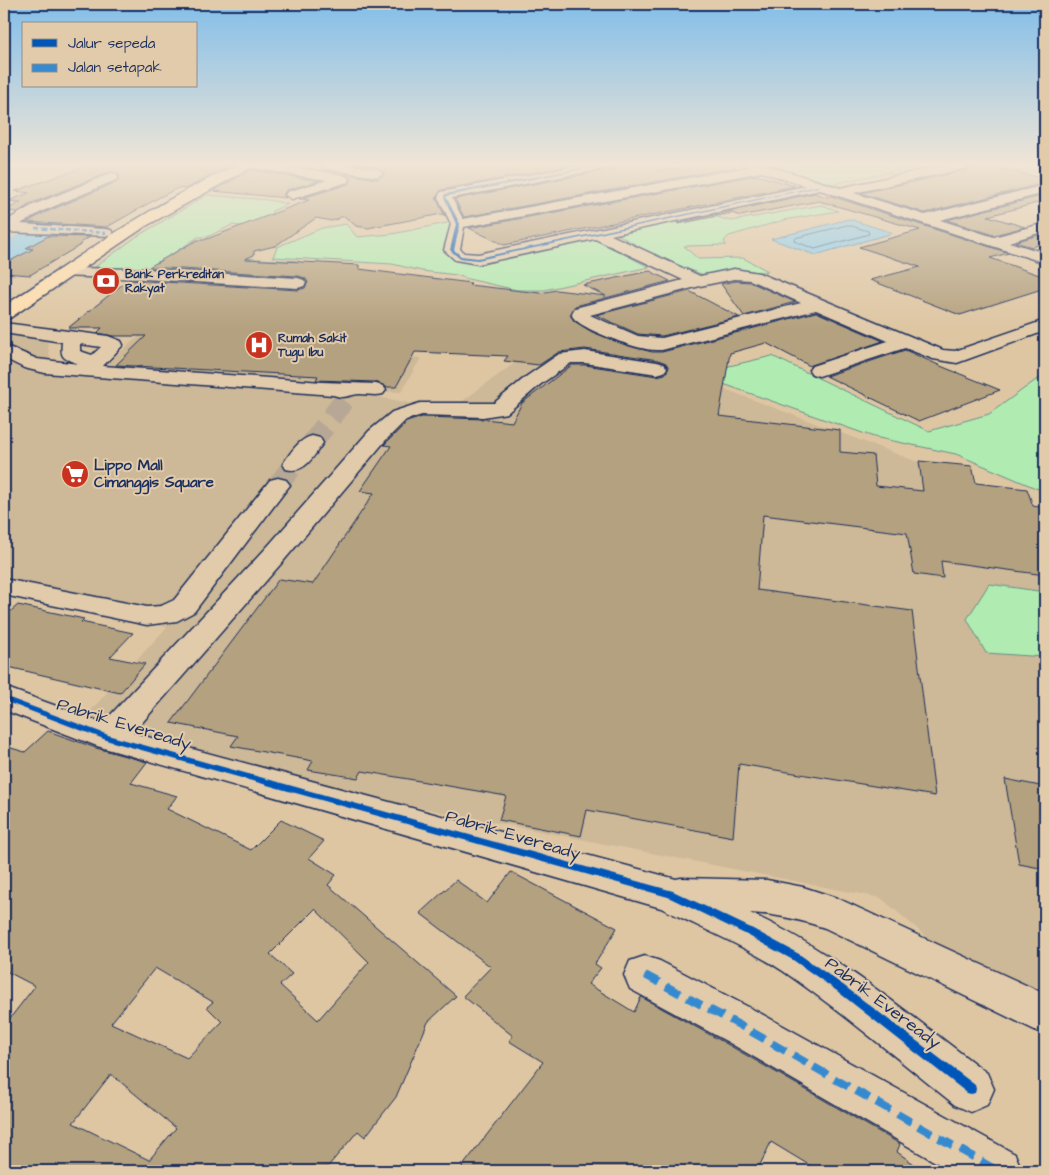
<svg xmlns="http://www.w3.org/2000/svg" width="1049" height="1175" font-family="'Architects Daughter',sans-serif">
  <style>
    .built { fill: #cdb897 }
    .green { fill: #b0ecb1; stroke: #668e88 }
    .water { fill: #8acceb; stroke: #5e8db3 }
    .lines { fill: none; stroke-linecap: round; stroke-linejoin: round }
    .shore { stroke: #476e96; stroke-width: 1 }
    .river { fill: #8acceb; fill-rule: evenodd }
    .building { fill: #b4a17f; stroke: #1b2f5e; fill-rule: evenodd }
    .minor-tunnel { stroke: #b7a895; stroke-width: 21; stroke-dasharray: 21 11; stroke-linecap: butt }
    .minor-casing { stroke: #1b2f5e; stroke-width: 3 }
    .highway-casing { stroke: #1b2f5e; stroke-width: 3 }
    .minor { fill: #e2cbab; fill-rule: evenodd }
    .highway { fill: #fddcac; fill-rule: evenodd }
    .quiet-far1 { stroke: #368acf; stroke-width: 2.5; stroke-dasharray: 5 2.5; stroke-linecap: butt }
    .quiet { stroke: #368acf; stroke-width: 8; stroke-dasharray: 16 8; stroke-linecap: butt }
    .cycleway-casing { stroke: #e2cbab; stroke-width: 3 }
    .cycleway { fill: #0057b8; fill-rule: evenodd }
    .labels { text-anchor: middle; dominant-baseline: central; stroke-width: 4; stroke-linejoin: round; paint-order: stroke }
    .far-poi-label { font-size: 12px; font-weight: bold; fill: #1b2f5e; stroke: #e2cbab; text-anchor: start }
    .poi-label { font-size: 15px; font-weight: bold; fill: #1b2f5e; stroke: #e2cbab; text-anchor: start }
    .near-street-label { font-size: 18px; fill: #1b2f5e; stroke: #e2cbab }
  </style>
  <rect width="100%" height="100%" fill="#dec6a3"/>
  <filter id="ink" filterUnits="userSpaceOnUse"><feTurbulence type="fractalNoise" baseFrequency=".02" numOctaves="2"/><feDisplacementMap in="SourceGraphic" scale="10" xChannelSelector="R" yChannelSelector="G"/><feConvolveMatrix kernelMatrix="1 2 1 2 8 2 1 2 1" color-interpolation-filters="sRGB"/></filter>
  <g filter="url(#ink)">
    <path class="built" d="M185 297 381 355 421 358 401 392 371 391 369 395 449 411 531 351 674 370 1045 510V1016L1013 1010 881 898 223 769 81 721 167 627 4 596V335L47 340 51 365 99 370Z"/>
    <path class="green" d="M764 163H930L832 184Z
      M207 195 268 200 288 204 272 211 271 215 255 228 232 225 207 237H198L171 255 299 261 284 275 95 267 136 237Z
      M822 205 838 211 784 220 729 236 724 241 726 245 684 246 698 259 743 258 768 271 712 278 661 259 615 233 710 215 731 221Z
      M452 222 460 257 592 238 649 267 544 290H517L468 279 457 275 422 271 392 264 273 257 277 247 322 228 346 224 357 237 392 234Z
      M772 356 929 431 989 414 1036 380 1045 377V492L956 454 874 437 695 374Z
      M989 584 1045 592V657L986 653 967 619Z"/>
    <path class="water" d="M849 219 893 233 815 255 771 239Z"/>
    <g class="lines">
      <path class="shore" d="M848 225 868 231 869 234 815 249 794 241 796 238Z"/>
      <path class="river" d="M123 186 132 188 135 193 132 198 69 229 14 260 4 262V243L51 217Z"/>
    </g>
    <path class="building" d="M80 163H237L186 189 178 188 160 197 107 227 27 222 44 213 117 182 120 176 112 171 32 203 18 212 5 211 21 202 8 201 29 193 15 191 81 168Z
      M354 163H581L441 190 436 198 445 216 442 214 368 228 356 226 344 216 332 221 316 218 275 246 254 251V255L245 259 359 265V269L471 283 469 285 540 293 556 290 606 296 583 285 650 271 670 281 575 306 570 315 574 321 592 332 626 345 652 352H662L816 312 883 341 810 366 766 343 730 353 719 416 840 430V452L873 455 876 486 923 491 919 461 972 466 976 483 1027 489 1033 506 1045 508V575L941 561 943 578 914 574 907 533 763 515 757 590 912 611 935 796 739 764 733 837 587 810 581 836 499 820 506 796 362 771 358 778 308 770 313 761 231 746 238 736 171 723 279 579 313 584 374 493 360 491 391 446 384 445 407 422 422 417 484 419 512 422 522 403 572 365H585L657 376 665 374 669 368 666 363 658 360 585 349 559 352 539 365 504 361 508 356 415 352 396 387H386L376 382 316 380 318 376 116 365 146 336H113L97 333 102 328H68L128 280 298 290 305 288 308 282 305 278 298 276 149 267 197 240H204L309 200 299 199 349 184 352 179 345 174 377 179 385 174 377 167Z
      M621 163H657L658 171 707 163H724L736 167 464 217 455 199 613 169Z
      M980 163 1045 179V183L925 213 861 193 972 169Z
      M251 170 319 181 286 190 283 195 286 198 213 191Z
      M757 175 795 186 504 245 469 228Z
      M815 193 826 197 831 196 1009 253 990 258 1045 277V288L960 315 870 280 920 267 859 247 920 230 819 201 740 216 732 213 678 224 677 223Z
      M1045 195V201L988 216 1025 227 994 235 947 220Z
      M1045 233V243L1032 247 1015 242Z
      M48 236 90 237 81 242 82 244 30 275 4 273V264L33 249 26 248Z
      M736 281 750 282 795 302 744 316 721 284Z
      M689 291 739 317 662 336 638 334 596 315Z
      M905 350 943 367 1000 390 919 421 826 376Z
      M18 605 84 619 81 622 133 633 110 657 145 664 120 693 4 666V617Z
      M48 731 96 748 147 762 131 783 177 796 167 809 251 850 281 820 324 841 309 858 336 875 328 885 456 996 428 1022 396 1097 365 1137 358 1131 324 1171H4V1026L35 986 4 970V746L25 752ZM315 909 369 962 318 1020 280 985 292 974 270 954ZM155 968 213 1002 207 1007 222 1022 187 1058 111 1023ZM111 1074 176 1128 149 1160 73 1123Z
      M1005 779 1045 787V869L1019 864Z
      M511 872 617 928 595 964 601 968 588 984 634 1012 641 997 727 1044 900 1144 897 1152 924 1171H819L771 1142 757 1171H459L543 1062 509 1041 513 1036 463 996 491 967 420 913 456 880 487 903Z"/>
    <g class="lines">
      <path class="minor-tunnel" d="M312 443 347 397 345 392
        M278 485 294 464"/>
      <g class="minor-casing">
        <path id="minor" d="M269 163 344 175 350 179 348 182 292 199 285 195 287 192 327 180 251 168 245 164Z
          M341 163 377 169 383 173 377 177 323 168 317 164Z
          M593 163H619L613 167 452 198 463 219 748 167 741 163H760L840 188 954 163H978L972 167 854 193 925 215 1045 185V193L940 220 994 237 1045 223V231L1009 242 1045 253V263L820 190 611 235 700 276 734 269 759 273 943 350 955 351 1045 320V331L957 363 933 359 905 348 819 376 812 374 809 370 812 366 888 341 816 310 662 350C655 350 649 350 642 348 630 346 575 327 572 315 572 312 573 311 575 308L683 280 595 239 478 264 455 260 444 250 451 224 438 197 441 192ZM762 172 806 186 478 254 464 253 460 249 464 227ZM734 279 750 280 801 303 662 338 638 336 590 315 700 286Z
          M112 173 116 174 118 177 116 180 43 211 21 224 106 229 111 230 113 233 111 236 4 232V222L33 205Z
          M64 268 145 269 298 278 304 280 306 283 304 286 298 288 145 279 58 276 56 273 58 270Z
          M4 323 108 336 121 341 123 345 103 366 322 382 376 384 383 386 386 390 383 394C373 397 362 392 353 395 344 397 343 398 333 395L45 373 24 368 4 358V345L37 359 79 364C64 358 60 360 62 342L4 333ZM80 344 101 347 92 355 80 351Z
          M585 351 657 362 664 364 667 368 664 372 657 374 585 363H571L541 384 507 413 483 417 422 415 406 420 385 441 286 558 133 733 676 879 681 878 767 880 803 887 837 898 1045 994V1035L825 928C801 920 776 914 750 913 837 953 911 1016 987 1073L994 1089 987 1105 971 1112 955 1105C898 1060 843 1012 783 971 745 946 701 928 661 908L97 746 4 710V687L103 723 268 546 369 431 392 412 420 403H494L527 376 559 354Z
          M312 436 320 438 323 443C313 457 305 474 286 469L283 464C290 453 299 439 312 436Z
          M278 478 286 480 290 485 286 490 194 612 177 621 147 625 4 595V579L147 607 161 606 174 600 270 480Z
          M645 956 660 961 758 1012 1015 1154 1022 1171H951L728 1042 630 989 624 975 630 961Z"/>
      </g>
      <g class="highway-casing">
        <path id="highway" d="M242 163H259L146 226 10 318 4 319V306C81 256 157 200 242 163Z"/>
      </g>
      <use href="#minor" class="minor"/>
      <use href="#highway" class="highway"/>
      <path class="quiet-far1" d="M35 228 106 233"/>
      <path class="quiet" d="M645 975 743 1027 998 1171"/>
      <g class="cycleway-casing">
        <path id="cycleway" d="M607 163H614L447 196 446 197 460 224 454 250 461 256 478 258 818 186 819 187 478 260 459 258 450 250 456 224 444 197 445 194Z
          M4 696 111 736 673 891 753 929 799 954 843 985 975 1085 976 1089 975 1093 971 1094 967 1093 837 991 793 960 747 935 668 897 109 741 4 701Z"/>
      </g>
      <use href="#cycleway" class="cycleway"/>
    </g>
  </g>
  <linearGradient id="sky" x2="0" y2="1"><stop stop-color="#82bee9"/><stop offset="0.5" stop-color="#f0e5d6"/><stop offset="1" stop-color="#f0e5d6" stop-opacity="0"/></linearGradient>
  <rect width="1049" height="328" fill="url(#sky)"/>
  <defs>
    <g id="bank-disc" transform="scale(1.4375)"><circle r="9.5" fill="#c8321e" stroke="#e2cbab"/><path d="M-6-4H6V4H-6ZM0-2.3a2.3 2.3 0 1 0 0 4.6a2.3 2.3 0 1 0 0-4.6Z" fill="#fff"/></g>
    <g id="hospital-disc" transform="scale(1.4375)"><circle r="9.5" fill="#c8321e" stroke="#e2cbab"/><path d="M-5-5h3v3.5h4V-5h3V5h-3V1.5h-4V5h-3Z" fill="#fff"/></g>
    <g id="supermarket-disc" transform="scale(1.4375)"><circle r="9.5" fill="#c8321e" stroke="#e2cbab"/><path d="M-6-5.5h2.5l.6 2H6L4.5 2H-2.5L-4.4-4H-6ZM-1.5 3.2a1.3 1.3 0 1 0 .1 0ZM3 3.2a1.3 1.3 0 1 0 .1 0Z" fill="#fff"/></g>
  </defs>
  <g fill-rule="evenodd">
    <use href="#bank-disc" x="106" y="281"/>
    <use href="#hospital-disc" x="259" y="345"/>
    <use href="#supermarket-disc" x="75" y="474"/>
  </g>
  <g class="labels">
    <g class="far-poi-label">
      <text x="125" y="274">Bank Perkreditan<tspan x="125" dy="14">Rakyat</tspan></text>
      <text x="278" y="338">Rumah Sakit<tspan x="278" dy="14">Tugu Ibu</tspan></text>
    </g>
    <g class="poi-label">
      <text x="94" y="465">Lippo Mall<tspan x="94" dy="17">Cimanggis Square</tspan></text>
    </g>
    <g class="near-street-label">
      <text transform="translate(124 724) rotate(17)">Pabrik Eveready</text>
      <text transform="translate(513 835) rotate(16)">Pabrik Eveready</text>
      <text transform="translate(883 1003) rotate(37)">Pabrik Eveready</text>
    </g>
  </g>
  <rect width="1049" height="1175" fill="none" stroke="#e2cbab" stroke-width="20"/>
  <rect x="10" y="10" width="1029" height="1155" fill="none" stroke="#1b2f5e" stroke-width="2" filter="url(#ink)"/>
  <rect x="22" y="22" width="175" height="65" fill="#e2cbab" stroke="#928d8c"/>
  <rect x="32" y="39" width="25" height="8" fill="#0057b8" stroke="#928d8c"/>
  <text x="68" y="48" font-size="15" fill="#1b2f5e">Jalur sepeda</text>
  <rect x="32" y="64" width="25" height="8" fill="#368acf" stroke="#928d8c"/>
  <text x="68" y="72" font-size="15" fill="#1b2f5e">Jalan setapak</text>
</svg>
